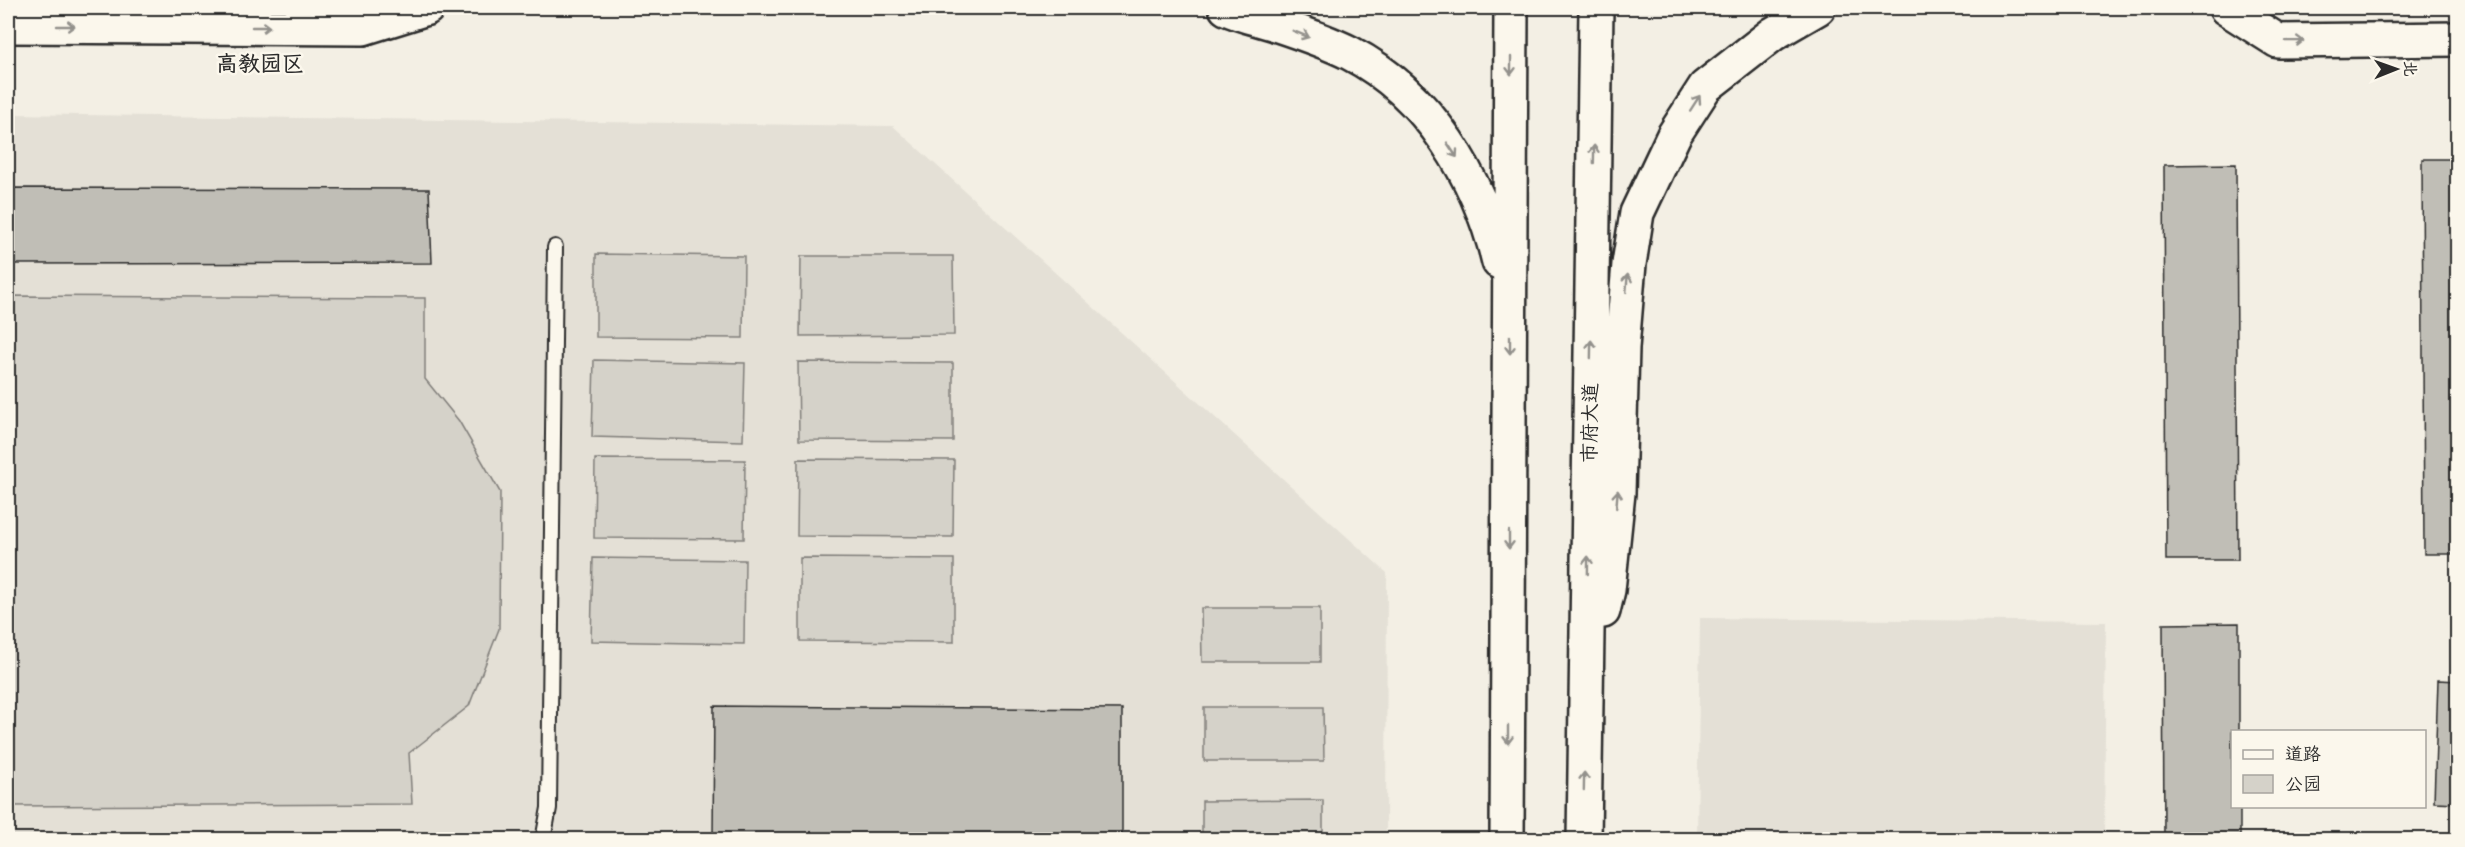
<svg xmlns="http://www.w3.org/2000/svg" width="2465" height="847" font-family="Sriracha,'LXGW WenKai TC',sans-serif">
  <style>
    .built { fill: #e4e0d6 }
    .green { fill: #d5d2c9; stroke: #807e7a; stroke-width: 1.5 }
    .building { fill: #c0beb6; stroke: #2b2b2b; stroke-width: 1.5 }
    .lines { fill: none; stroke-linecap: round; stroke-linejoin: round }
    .service-casing { stroke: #2b2b2b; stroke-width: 18 }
    .secondary-casing { stroke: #2b2b2b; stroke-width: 38 }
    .primary-casing { stroke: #2b2b2b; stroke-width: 38 }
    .service { stroke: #fbf7ec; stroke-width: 14 }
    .secondary { stroke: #fbf7ec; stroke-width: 33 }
    .primary { stroke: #fbf7ec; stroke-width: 33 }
    .oneway { stroke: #93918c }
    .labels { text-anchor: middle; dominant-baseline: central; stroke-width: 5; stroke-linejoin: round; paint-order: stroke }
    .street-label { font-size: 20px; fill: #2b2b2b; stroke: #fbf7ec }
    .quarter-label { font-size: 22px; font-weight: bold; fill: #2b2b2b; stroke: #fbf7ec }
  </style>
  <rect width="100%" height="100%" fill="#f3efe4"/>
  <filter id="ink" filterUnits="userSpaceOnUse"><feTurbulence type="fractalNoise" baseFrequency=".0167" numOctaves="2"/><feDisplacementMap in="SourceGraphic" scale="12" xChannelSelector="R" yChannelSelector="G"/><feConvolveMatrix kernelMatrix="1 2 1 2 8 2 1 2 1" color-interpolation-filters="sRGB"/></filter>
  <g filter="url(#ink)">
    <path class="built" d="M8 114 893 126 1387 573 1386 839 8 840Z
      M1700 618 2106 622 2104 839H1697Z"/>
    <path class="green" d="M596 254 744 256 743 338 596 337Z
      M801 256H953L954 335 800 336Z
      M8 296 425 298V379L459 421 500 492 499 629 469 706 409 753 412 804 8 806Z
      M594 360 745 363 743 441 592 437Z
      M798 362 953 363V441L799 440Z
      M595 459 745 460 744 539 594 538Z
      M798 459 954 460 953 537 797 536Z
      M593 558 745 560 744 644 591 641Z
      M800 558 954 559V642L800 641Z
      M1201 608H1320V662H1202Z
      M1204 707H1323L1324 761H1204Z
      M1323 800V839H1202V801Z"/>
    <path class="building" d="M2422 159H2458V554H2424Z
      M2236 164 2238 560H2166L2164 165Z
      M8 188 429 189 432 263 8 264Z
      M2239 623V732H2232V806H2240V840H2164L2163 624Z
      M2438 680 2458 681V803L2434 802Z
      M714 706 1122 709V840H713Z"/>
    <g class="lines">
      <g class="service-casing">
        <path id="service" d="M543 840 549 808 555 247"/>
      </g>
      <g class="secondary-casing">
        <path id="secondary" d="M2226 8 2278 41 2458 39
          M8 26 363 28 427 8"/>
      </g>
      <g class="primary-casing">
        <path id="primary" d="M1226 8C1243 16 1261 19 1278 25 1302 33 1328 42 1350 53 1429 94 1479 178 1499 262
          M1603 611 1608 590 1618 493 1622 348 1629 264 1637 213 1674 135 1705 87 1773 34 1818 8
          M1507 840 1511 8
          M1584 840 1596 8"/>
      </g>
      <use href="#service" class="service"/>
      <use href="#secondary" class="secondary"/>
      <use href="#primary" class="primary"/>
    </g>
    <defs><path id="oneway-shaft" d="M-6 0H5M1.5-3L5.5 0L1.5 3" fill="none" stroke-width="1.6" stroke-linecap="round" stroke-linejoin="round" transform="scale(1.5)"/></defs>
    <g class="oneway">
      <use href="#oneway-shaft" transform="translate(66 26)"/>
      <use href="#oneway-shaft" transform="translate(261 27)"/>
      <use href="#oneway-shaft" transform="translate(1301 34) rotate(22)"/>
      <use href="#oneway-shaft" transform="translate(2295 41) rotate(-1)"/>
      <use href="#oneway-shaft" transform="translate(1511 66) rotate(90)"/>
      <use href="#oneway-shaft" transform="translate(1695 103) rotate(-57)"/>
      <use href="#oneway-shaft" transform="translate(1452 150) rotate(56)"/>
      <use href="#oneway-shaft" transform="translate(1594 154) rotate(-89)"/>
      <use href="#oneway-shaft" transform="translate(1627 283) rotate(-85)"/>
      <use href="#oneway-shaft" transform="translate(1510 345) rotate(90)"/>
      <use href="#oneway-shaft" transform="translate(1591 349) rotate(-89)"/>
      <use href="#oneway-shaft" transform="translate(1617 499) rotate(-85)"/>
      <use href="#oneway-shaft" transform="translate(1509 540) rotate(90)"/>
      <use href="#oneway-shaft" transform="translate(1588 565) rotate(-89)"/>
      <use href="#oneway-shaft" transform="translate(1508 735) rotate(90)"/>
      <use href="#oneway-shaft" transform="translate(1584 781) rotate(-89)"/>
    </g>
  </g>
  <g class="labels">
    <g class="street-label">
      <text transform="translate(1590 423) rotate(-89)">市府大道</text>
    </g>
    <g class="quarter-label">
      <text x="260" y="63">高教园区</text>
    </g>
  </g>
  <rect width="2465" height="847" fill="none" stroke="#fbf7ec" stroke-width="30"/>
  <rect x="15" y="15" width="2435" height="817" fill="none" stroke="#2b2b2b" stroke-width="2" filter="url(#ink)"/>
  <rect x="2231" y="730" width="195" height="78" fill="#fbf7ec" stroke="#a8a59f" stroke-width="1.5"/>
  <rect x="2243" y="750" width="30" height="9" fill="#fbf7ec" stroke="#a8a59f" stroke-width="1.5"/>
  <text x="2285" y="760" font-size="18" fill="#2b2b2b">道路</text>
  <rect x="2243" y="775" width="30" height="18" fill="#d5d2c9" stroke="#a8a59f" stroke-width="1.5"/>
  <text x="2285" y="790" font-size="18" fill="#2b2b2b">公园</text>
  <g transform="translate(2396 69) rotate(89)" stroke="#fbf7ec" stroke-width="4.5" paint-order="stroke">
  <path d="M0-4.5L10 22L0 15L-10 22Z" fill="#2b2b2b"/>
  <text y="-9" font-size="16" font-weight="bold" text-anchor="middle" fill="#2b2b2b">北</text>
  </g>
</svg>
